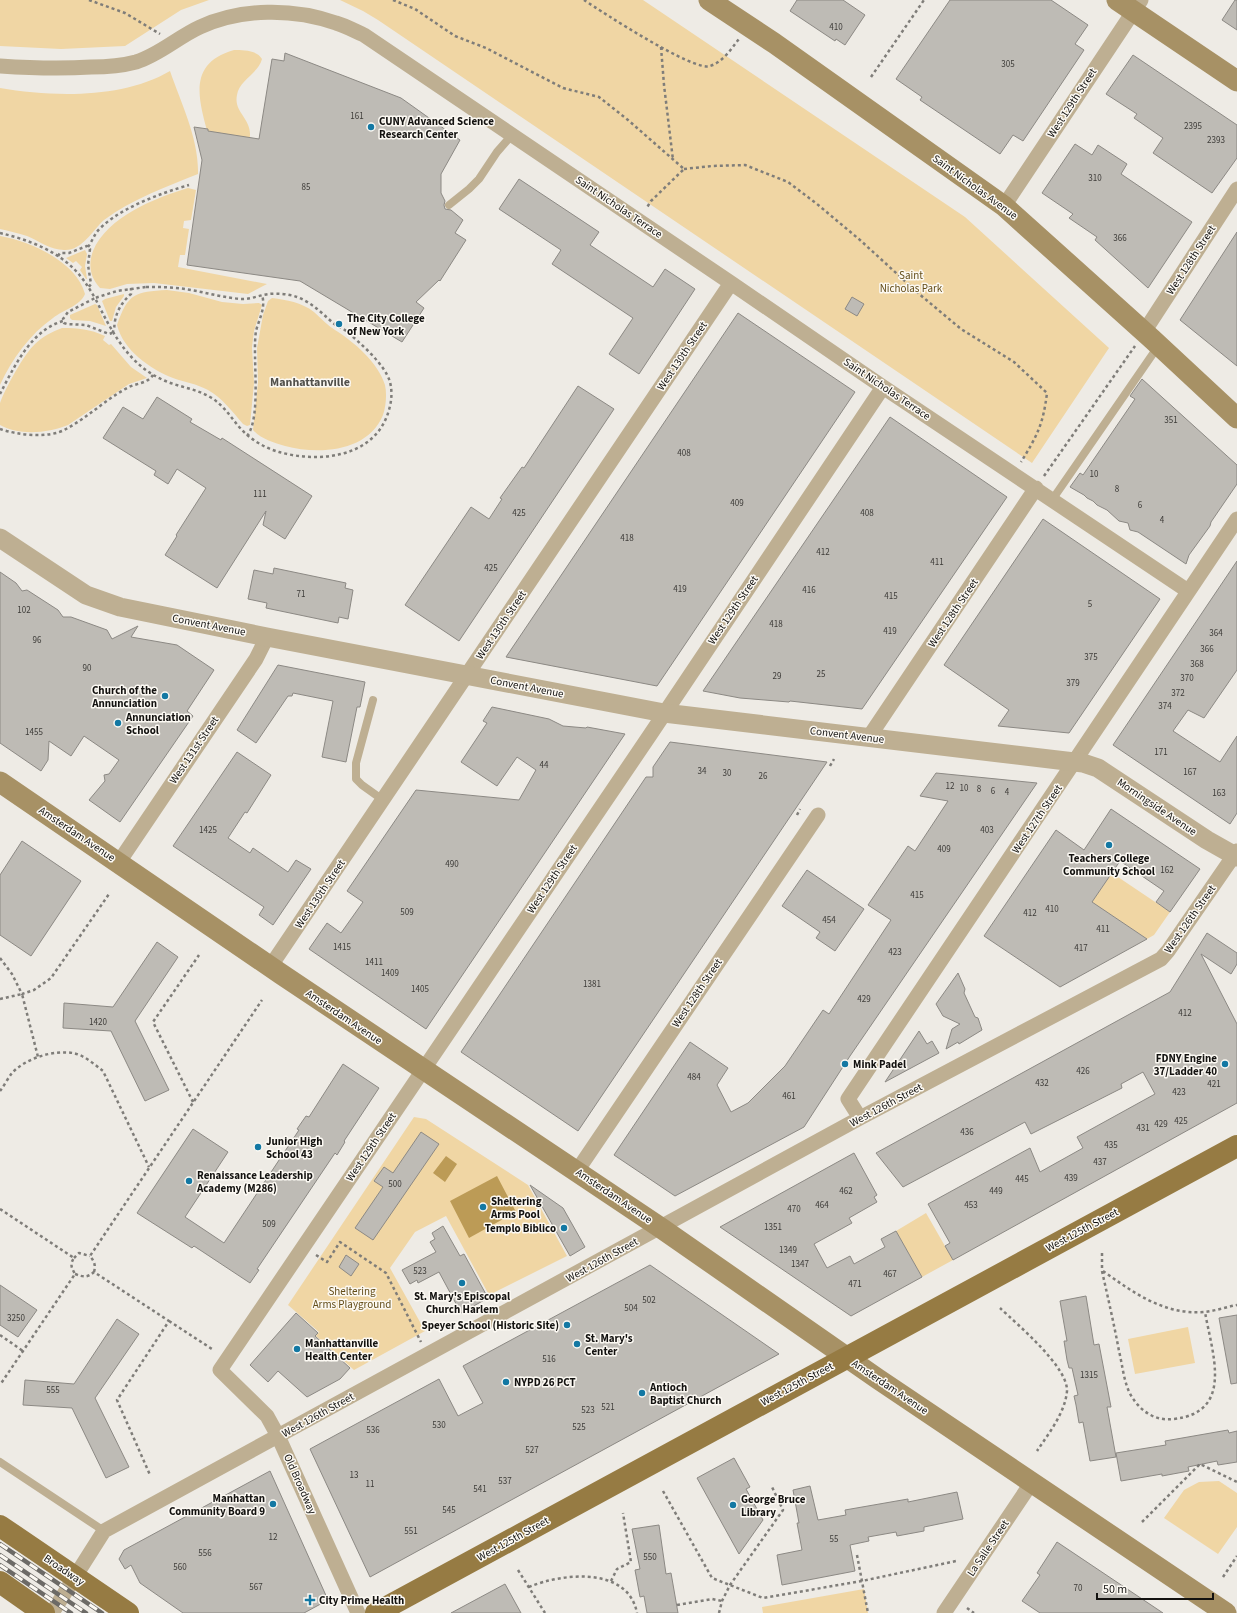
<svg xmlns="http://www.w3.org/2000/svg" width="1237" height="1613" font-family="'Source Sans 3',sans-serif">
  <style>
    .green { fill: #f0d6a4 }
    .water { fill: #bc9b56 }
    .building { fill: #bebbb5; stroke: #8c8984 }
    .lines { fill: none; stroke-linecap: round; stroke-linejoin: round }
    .path { stroke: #7f7d79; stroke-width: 2.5; stroke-dasharray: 3 3; stroke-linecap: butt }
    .service { stroke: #beaf92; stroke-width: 8 }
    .minor { stroke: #beaf92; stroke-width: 15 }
    .tertiary { stroke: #beaf92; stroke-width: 19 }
    .secondary { stroke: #a79165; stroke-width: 21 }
    .primary { stroke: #967b43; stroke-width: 22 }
    .rail-casing { stroke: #6c6a66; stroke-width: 4.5 }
    .rail { stroke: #fcf9f3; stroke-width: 3; stroke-dasharray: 9; stroke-linecap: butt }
    .poi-dot { fill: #1378a3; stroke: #fcf9f3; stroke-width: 1.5 }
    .labels { text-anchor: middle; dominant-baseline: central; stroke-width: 3; stroke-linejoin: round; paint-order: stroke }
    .number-label { font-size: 9px; fill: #3e3c39 }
    .street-label { font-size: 11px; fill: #131210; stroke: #fcf9f3 }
    .poi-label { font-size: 11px; font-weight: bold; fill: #131210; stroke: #fcf9f3; text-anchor: start }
    .park-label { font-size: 11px; fill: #644d18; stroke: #fcf9f3 }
    .neighbourhood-label { font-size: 12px; font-weight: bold; fill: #52504b; stroke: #fcf9f3 }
  </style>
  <rect width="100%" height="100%" fill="#eeebe5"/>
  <path class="green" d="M0 0H209L181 10 125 46 61 49 0 46Z
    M340 0H643L965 217 1109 348 1032 463 378 20 363 11Z
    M234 50C243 50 257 50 262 59 258 74 239 80 237 95 233 114 255 119 249 142L208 134C198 98 188 63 234 50Z
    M170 71C181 103 199 139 198 174 166 187 132 199 104 220 92 231 82 251 64 250 51 250 39 241 27 236 18 233 9 231 0 229V88C53 97 122 99 170 71Z
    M188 188 196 190 191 220 184 221 183 228 189 229 185 255H180L178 267 267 284 248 294 154 283 127 284 110 289 100 288C90 277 88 265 93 251 107 217 155 198 188 188Z
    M0 236C30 241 77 262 85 294 80 306 63 310 53 318 30 334 12 359 0 385Z
    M85 250 87 254 85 266 87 279H86L80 270 82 267 76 261 73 263 66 258Z
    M167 290 189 293 222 302 243 304 259 303 262 305 254 331 252 347 254 383 250 425 247 426 243 424C232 411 222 398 208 390 197 384 184 382 173 378 150 369 123 350 117 325 128 293 135 292 167 290Z
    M124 294V296L116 307 112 321H110L102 301 105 299Z
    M272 298C287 300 301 302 314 312 321 318 327 325 335 330 354 342 378 362 385 385 387 394 386 406 383 415 368 452 319 455 285 446 274 443 261 439 253 430L258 382 257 348 263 315 268 301Z
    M95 304 97 305 106 326 90 321 72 320 70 318V315Z
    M62 328C78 328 90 329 105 336L103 340 109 345 111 344 131 367 147 378 129 384 68 425C48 433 20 436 0 425 0 418 0 410 0 403 5 389 24 354 35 344 43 336 52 332 62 328Z
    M1112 873 1170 912 1154 935 1147 939 1092 902Z
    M414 1117 426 1119 528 1185 567 1256 489 1295 446 1216 415 1232 390 1268 425 1331 354 1370 316 1336 319 1332 288 1305Z
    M926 1213 953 1260 922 1277 896 1231Z
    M1188 1327 1195 1363 1135 1374 1128 1339Z
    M1219 1481 1237 1493V1527L1218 1554 1164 1518 1184 1490 1199 1482Z
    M864 1589 868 1613H763L762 1607Z"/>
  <path class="water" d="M446 1156 457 1164 445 1182 433 1173Z
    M497 1176 516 1212 469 1238 450 1201Z"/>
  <path class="building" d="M797 0H843L865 15 845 45 836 39 835 41 790 11Z
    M950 0H1051L1088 25 1075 44 1084 50 1023 141 1013 135 1000 154 920 100 922 97 896 79Z
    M1235 0H1237V30L1222 20Z
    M285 53 401 98 460 140 441 174V193L445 201 444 205 445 209 451 210 463 220 455 233 466 240 440 281 439 280 416 302 424 308 402 342 300 281 187 265 202 160 194 127 208 129V131L259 139 272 59 284 61Z
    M1133 55 1237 125V158L1212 193 1153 153 1163 138 1134 118 1137 114 1106 94Z
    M1075 144 1092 155 1098 145 1127 164 1121 174 1192 222 1148 288 1095 240 1097 237 1069 218 1073 214 1042 193Z
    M519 179 599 232 590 245 653 287 665 269 695 289 639 374 609 354 633 318 552 264 561 250 499 209Z
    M1237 232V366L1180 320Z
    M852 297 864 304 857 316 845 309Z
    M738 313 855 392 744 557 657 686 506 657Z
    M1142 379 1237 465V484L1211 522 1210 526 1189 555 1186 564 1138 532 1130 530 1128 523 1119 521 1107 510 1097 505 1093 501 1087 498 1084 495 1070 487 1080 473 1083 475 1135 399 1130 396Z
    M578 386 614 409 459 641 405 605 471 507 489 519 502 499 500 498 522 467 524 468Z
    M157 397 192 419 190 422 221 440 222 438 312 496 285 539 263 525 266 511 217 588 165 555 177 536 176 535 206 488 177 469 168 484 154 475 156 471 103 438 123 407 143 419Z
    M890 417 1007 497 985 529 862 709 790 701 789 702 740 698 703 691Z
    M1043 519 1160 599 1069 733 998 726 1009 710 944 665Z
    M1237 561V670L1204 718 1188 710 1173 731 1220 762 1237 736V813L1230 824 1113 745Z
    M274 568 346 583 345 588 353 590 348 619 339 617 338 623 266 608 267 603 248 599 254 570 273 574Z
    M0 572 16 583 22 591 27 590 58 610 63 617H71L107 630 112 639 138 626 131 637 177 645 214 670 187 711 193 716 120 822 89 800 105 781 104 775 109 774 119 760 84 736 71 756 49 741 48 760 41 771 0 743Z
    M278 665 365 682 360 707H357L346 762 322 757 333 701 293 693 292 696H288L256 743 237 730Z
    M492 707 549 719 563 726 586 728 587 727 625 734 426 1029 309 949 327 923 341 933 363 902 347 891 416 790 519 800 536 770 517 757 497 786 461 762 487 723 483 721Z
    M670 742 827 762 578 1131 461 1052 646 777H653V767Z
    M237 752 271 775 247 813 245 812 228 838 250 853 253 848 288 872 296 860 311 869 273 925 259 915 264 907 173 846Z
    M936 773 1037 783 850 1056 804 1127 675 1196 614 1155 690 1042 728 1068 717 1085 731 1112 748 1103 785 1066 823 1010 829 1014 891 920 868 905 908 846 915 851 948 801 920 796Z
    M1111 809 1200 869 1170 912 1156 902 1164 891 1120 861 1092 902 1147 939 1060 987 984 936 1056 830 1084 850Z
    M22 841 81 881 31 956 0 935V875Z
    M807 870 864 909 835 951 816 938 820 932 782 906Z
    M1207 933 1237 953V964L1231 974 1201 954 1237 1024V1103L953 1260 945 1246 950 1243 928 1204 1030 1148 1040 1172 1083 1148 1077 1137 1155 1094 1143 1072 1121 1084 1122 1088 1031 1134 1025 1122 903 1187 876 1153 1170 992Z
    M157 942 178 957 135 1021 169 1090 145 1101 111 1031 63 1028 64 1003 113 1007Z
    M958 973 965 989 964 993 975 1017 978 1018 982 1030 959 1044 958 1042 946 1049 952 1029 960 1024 943 1016 936 1004Z
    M919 1031 927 1044 932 1041 939 1053 885 1082Z
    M343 1064 379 1088 344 1141 345 1142 337 1155 335 1153 257 1269 259 1270 250 1283 194 1246 192 1248 137 1213 193 1129 228 1152 185 1217 224 1243 299 1130 297 1129 306 1116 309 1117Z
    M421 1132 439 1144 373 1240 355 1228 383 1187 374 1181 384 1167 393 1173Z
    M854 1153 877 1195 874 1197 877 1202 849 1218 852 1223 814 1244 827 1268 850 1256 854 1264 885 1247 881 1239 896 1231 922 1277 851 1316 720 1227Z
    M530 1185 563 1208 585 1247 570 1256Z
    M443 1226 460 1256 464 1254 488 1298 461 1313 439 1272 418 1283 417 1280 410 1284 402 1270 436 1252 430 1242 435 1239 432 1233Z
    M346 1255 359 1264 351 1276 339 1267Z
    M650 1265 779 1354 370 1577 310 1449 439 1379 458 1416 483 1403 463 1366Z
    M0 1285 37 1310 18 1337 0 1325Z
    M1086 1296 1094 1345 1099 1344 1111 1407H1107L1116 1457 1090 1461 1083 1422 1079 1423 1076 1405 1074 1396 1078 1395 1072 1368H1069L1067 1360 1064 1341H1067L1060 1301Z
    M296 1313 318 1333 315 1336 350 1368 340 1379 307 1397 278 1371 268 1382 250 1365Z
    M1237 1315V1383L1231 1384 1219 1318Z
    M117 1319 139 1334 95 1398 129 1467 106 1478 72 1408 23 1405 25 1380 74 1384Z
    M1228 1430 1229 1433 1237 1431V1462L1218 1465 1217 1461 1188 1467 1189 1471 1162 1476V1474L1121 1481 1116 1453 1166 1445 1165 1441Z
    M734 1458 750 1487 746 1489 763 1520 739 1554 697 1478Z
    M270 1471 328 1600 304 1613H183L140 1583 131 1565 125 1569 119 1559 124 1550Z
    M810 1486 818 1520 846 1515 845 1510 908 1499V1502L957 1492 963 1519 924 1527V1531L897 1536 896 1532 868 1537 869 1541 850 1545 855 1571 782 1585 777 1555 802 1550 797 1523H799L793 1490Z
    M659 1525 666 1574 671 1573 678 1613H647L644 1596 640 1597 635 1570 640 1569 632 1529Z
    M1057 1542 1163 1613H1040L1022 1601 1040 1575 1037 1573Z
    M505 1584 521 1613H451Z"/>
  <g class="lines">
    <path class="path" d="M89 0 125 13 160 34
      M393 0 415 9 455 36 486 48 563 88 599 97 628 120 684 169 651 201 646 209
      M584 0C602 12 694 72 710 66 723 62 731 49 739 39
      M661 47 664 85 673 160
      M871 77 924 0
      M684 169 712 166 745 165 788 182 817 204 860 240 918 293 961 329 1014 362 1047 393C1043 425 1037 436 1021 462
      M0 233C26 239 56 250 75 270 83 278 89 288 95 298L68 312 63 319 64 323 67 324 86 325 109 334 112 333
      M88 247C91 243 93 238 96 233 114 210 161 193 189 185
      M58 256 60 253H69L87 246 90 249 88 265 91 284 88 288
      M146 287C161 287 176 287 191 290 208 293 225 298 242 299 252 299 260 295 269 294 277 293 289 294 297 297 311 302 322 313 333 323 337 326 341 328 345 330 359 342 385 364 390 382 393 394 391 405 387 416 371 458 318 463 279 452 265 448 251 440 241 429 231 418 224 405 210 397 195 388 177 387 161 379 127 363 111 330 95 298L117 291Z
      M112 333C115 329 114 326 115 321 117 310 123 301 131 294V288
      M0 394C14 367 31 330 63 321
      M0 429C18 435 49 439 66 429 87 418 105 400 127 388 136 383 147 384 153 375
      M247 436C262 417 252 356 256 331 259 319 266 308 262 295
      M1044 476 1135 346
      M830 766 834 759
      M797 815 800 809
      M0 958 12 974 22 994 34 990 51 978 109 894
      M0 999 22 994 38 1057
      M0 1091C4 1086 8 1078 12 1073 26 1058 53 1050 73 1053 84 1055 94 1064 103 1071L149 1167
      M193 1102 153 1022 199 955
      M0 1209 74 1258C70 1264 71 1267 75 1274L0 1385
      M1102 1253V1271C1108 1298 1114 1324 1119 1351 1123 1367 1124 1387 1134 1400 1143 1413 1157 1421 1173 1419 1235 1413 1212 1353 1205 1312
      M316 1255 327 1262 340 1242 386 1273 421 1342
      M74 1258 79 1253 90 1256
      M1103 1271C1134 1293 1164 1315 1204 1312 1215 1311 1226 1307 1237 1305
      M94 1272C96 1265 94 1261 90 1256L262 1000
      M75 1274C83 1277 87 1278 94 1272L169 1321 117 1400 150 1475
      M1000 1308C1018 1325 1068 1367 1067 1391 1065 1413 1049 1433 1037 1451
      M169 1321 212 1349
      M0 1335 23 1351
      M663 1491 712 1578 763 1598 862 1581 956 1561
      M1142 1522 1200 1464 1237 1482
      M857 1555 868 1613
      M518 1570 545 1613
      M1223 1577 1237 1556
      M611 1581 617 1569 631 1562 623 1513
      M529 1587C562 1573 628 1566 637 1613
      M677 1605 712 1599 722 1601
      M967 1608 974 1613
      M719 1613 722 1601 730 1585 783 1510 772 1487"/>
    <path class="service" d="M449 205 469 189 479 179 497 152 512 135
      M1052 500 1159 345
      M373 700 356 763V779L362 785 383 800
      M0 1462 104 1531"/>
    <path class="minor" d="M0 66C30 68 60 69 91 67 106 67 121 66 136 62 159 55 178 37 200 27 242 8 293 8 336 23 346 26 355 31 364 35L731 283 883 387 1188 591
      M1004 206 1141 0
      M1144 332 1237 189
      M869 737 1036 488
      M119 862 256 659 267 637
      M270 967 731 283
      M860 1118 848 1099 1237 519
      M577 1171 818 815
      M52 1613 104 1531 860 1118 1161 959 1168 951 1237 851
      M358 1613 278 1436 267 1416 220 1370 650 735 883 387
      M944 1613 1032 1482"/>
    <path class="tertiary" d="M0 538 86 595 120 607 267 637 664 713 1083 763 1098 768 1207 840 1237 857"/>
    <path class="secondary" d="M709 0 774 43 1004 206 1152 339 1237 418
      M1117 0 1237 81
      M0 782 281 974 661 1228 878 1379 1226 1613"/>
    <path class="primary" d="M0 1526 128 1613
      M0 1582 44 1613
      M376 1613 1237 1146"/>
    <g class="rail-casing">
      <path id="rail" d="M0 1544 102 1613
        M0 1555 86 1613
        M0 1565 71 1613"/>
    </g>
    <use href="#rail" class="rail"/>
  </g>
  <g class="poi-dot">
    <circle cx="371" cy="127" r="4"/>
    <circle cx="339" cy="324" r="4"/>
    <circle cx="165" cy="696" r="4"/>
    <circle cx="118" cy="723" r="4"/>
    <circle cx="1109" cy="845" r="4"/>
    <circle cx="845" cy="1064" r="4"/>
    <circle cx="1225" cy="1064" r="4"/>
    <circle cx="258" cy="1147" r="4"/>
    <circle cx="189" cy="1181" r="4"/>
    <circle cx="483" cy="1207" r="4"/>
    <circle cx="564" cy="1228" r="4"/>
    <circle cx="462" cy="1283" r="4"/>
    <circle cx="567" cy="1325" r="4"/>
    <circle cx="577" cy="1344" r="4"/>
    <circle cx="297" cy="1349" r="4"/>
    <circle cx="506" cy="1382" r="4"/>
    <circle cx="642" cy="1393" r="4"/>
    <circle cx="273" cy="1504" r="4"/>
    <circle cx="733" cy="1505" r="4"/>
    <path d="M308 1594h4v4h4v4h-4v4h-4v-4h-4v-4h4z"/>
  </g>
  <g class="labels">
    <g class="number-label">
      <text x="836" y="27">410</text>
      <text x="1008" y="64">305</text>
      <text x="357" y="116">161</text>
      <text x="1193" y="126">2395</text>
      <text x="1216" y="140">2393</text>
      <text x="1095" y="178">310</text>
      <text x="306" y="187">85</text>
      <text x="1120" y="238">366</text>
      <text x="1171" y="420">351</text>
      <text x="684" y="453">408</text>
      <text x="1094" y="474">10</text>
      <text x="1117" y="489">8</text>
      <text x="260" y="494">111</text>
      <text x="737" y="503">409</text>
      <text x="1140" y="505">6</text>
      <text x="519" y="513">425</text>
      <text x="867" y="513">408</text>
      <text x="1162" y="520">4</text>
      <text x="627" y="538">418</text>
      <text x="823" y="552">412</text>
      <text x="937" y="562">411</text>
      <text x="491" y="568">425</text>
      <text x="680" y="589">419</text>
      <text x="809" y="590">416</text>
      <text x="301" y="594">71</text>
      <text x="891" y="596">415</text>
      <text x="1090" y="604">5</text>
      <text x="24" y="610">102</text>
      <text x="776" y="624">418</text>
      <text x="890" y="631">419</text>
      <text x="1216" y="633">364</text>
      <text x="37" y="640">96</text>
      <text x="1207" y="649">366</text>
      <text x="1091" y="657">375</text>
      <text x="1197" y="664">368</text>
      <text x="87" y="668">90</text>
      <text x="821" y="674">25</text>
      <text x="777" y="676">29</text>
      <text x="1187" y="678">370</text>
      <text x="1073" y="683">379</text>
      <text x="1178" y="693">372</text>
      <text x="1165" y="706">374</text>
      <text x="34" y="732">1455</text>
      <text x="1161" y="752">171</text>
      <text x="544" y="765">44</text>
      <text x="702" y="771">34</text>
      <text x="1190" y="772">167</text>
      <text x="727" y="773">30</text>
      <text x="763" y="776">26</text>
      <text x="950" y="786">12</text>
      <text x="964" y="788">10</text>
      <text x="979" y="789">8</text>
      <text x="993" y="791">6</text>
      <text x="1007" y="792">4</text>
      <text x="1219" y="793">163</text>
      <text x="208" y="830">1425</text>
      <text x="987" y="830">403</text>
      <text x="944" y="849">409</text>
      <text x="452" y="864">490</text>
      <text x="1167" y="870">162</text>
      <text x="917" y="895">415</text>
      <text x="1052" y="909">410</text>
      <text x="407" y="912">509</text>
      <text x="1030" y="913">412</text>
      <text x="829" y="920">454</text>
      <text x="1103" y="929">411</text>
      <text x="342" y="947">1415</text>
      <text x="1081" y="948">417</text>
      <text x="895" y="952">423</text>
      <text x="374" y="962">1411</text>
      <text x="390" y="973">1409</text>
      <text x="592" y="984">1381</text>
      <text x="420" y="989">1405</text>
      <text x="864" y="999">429</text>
      <text x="1185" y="1013">412</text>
      <text x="98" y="1022">1420</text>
      <text x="1083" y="1071">426</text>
      <text x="694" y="1077">484</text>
      <text x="1042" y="1083">432</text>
      <text x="1214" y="1084">421</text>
      <text x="1179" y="1092">423</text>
      <text x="789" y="1096">461</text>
      <text x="1181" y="1121">425</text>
      <text x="1161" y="1124">429</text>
      <text x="1143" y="1128">431</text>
      <text x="967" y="1132">436</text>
      <text x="1111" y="1145">435</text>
      <text x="1100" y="1162">437</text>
      <text x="1071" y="1178">439</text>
      <text x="1022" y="1179">445</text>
      <text x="395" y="1184">500</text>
      <text x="846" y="1191">462</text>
      <text x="996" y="1191">449</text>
      <text x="822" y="1205">464</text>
      <text x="971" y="1205">453</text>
      <text x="794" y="1209">470</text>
      <text x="269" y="1224">509</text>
      <text x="773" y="1227">1351</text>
      <text x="788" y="1250">1349</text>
      <text x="800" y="1264">1347</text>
      <text x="420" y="1271">523</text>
      <text x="890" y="1274">467</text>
      <text x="855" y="1284">471</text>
      <text x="649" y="1300">502</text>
      <text x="631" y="1308">504</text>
      <text x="16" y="1318">3250</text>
      <text x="549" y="1359">516</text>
      <text x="1089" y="1375">1315</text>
      <text x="53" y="1390">555</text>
      <text x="608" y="1407">521</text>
      <text x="588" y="1410">523</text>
      <text x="439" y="1425">530</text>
      <text x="579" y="1427">525</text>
      <text x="373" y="1430">536</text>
      <text x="532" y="1450">527</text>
      <text x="354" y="1475">13</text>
      <text x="505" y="1481">537</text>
      <text x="370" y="1484">11</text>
      <text x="480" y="1489">541</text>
      <text x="449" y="1510">545</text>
      <text x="411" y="1531">551</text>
      <text x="273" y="1537">12</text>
      <text x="834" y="1539">55</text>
      <text x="205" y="1553">556</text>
      <text x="650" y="1557">550</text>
      <text x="180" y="1567">560</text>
      <text x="256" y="1587">567</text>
      <text x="1078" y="1588">70</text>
    </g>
    <g class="street-label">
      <text transform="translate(1072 103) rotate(-57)">West 129th Street</text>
      <text transform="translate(975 187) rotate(36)">Saint Nicholas Avenue</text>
      <text transform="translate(619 207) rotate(34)">Saint Nicholas Terrace</text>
      <text transform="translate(1191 260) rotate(-57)">West 128th Street</text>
      <text transform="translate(682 356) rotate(-56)">West 130th Street</text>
      <text transform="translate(887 389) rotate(34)">Saint Nicholas Terrace</text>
      <text transform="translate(733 610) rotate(-56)">West 129th Street</text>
      <text transform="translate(953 613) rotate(-56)">West 128th Street</text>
      <text transform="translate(209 625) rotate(11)">Convent Avenue</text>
      <text transform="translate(501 625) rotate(-56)">West 130th Street</text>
      <text transform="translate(527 687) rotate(11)">Convent Avenue</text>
      <text transform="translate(847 735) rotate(7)">Convent Avenue</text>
      <text transform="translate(194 750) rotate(-56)">West 131st Street</text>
      <text transform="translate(1157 807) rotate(34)">Morningside Avenue</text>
      <text transform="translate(1037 819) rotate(-56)">West 127th Street</text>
      <text transform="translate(77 834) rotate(34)">Amsterdam Avenue</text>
      <text transform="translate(552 879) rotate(-56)">West 129th Street</text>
      <text transform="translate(320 894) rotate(-56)">West 130th Street</text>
      <text transform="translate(1190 919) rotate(-55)">West 126th Street</text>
      <text transform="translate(697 993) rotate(-56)">West 128th Street</text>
      <text transform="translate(344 1017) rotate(34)">Amsterdam Avenue</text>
      <text transform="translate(886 1105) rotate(-28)">West 126th Street</text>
      <text transform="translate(371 1147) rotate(-56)">West 129th Street</text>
      <text transform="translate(614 1196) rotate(34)">Amsterdam Avenue</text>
      <text transform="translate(1082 1230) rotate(-28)">West 125th Street</text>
      <text transform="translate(602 1260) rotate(-29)">West 126th Street</text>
      <text transform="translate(797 1384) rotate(-28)">West 125th Street</text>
      <text transform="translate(890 1387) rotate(34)">Amsterdam Avenue</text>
      <text transform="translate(318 1415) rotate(-29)">West 126th Street</text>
      <text transform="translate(300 1484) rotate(66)">Old Broadway</text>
      <text transform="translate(513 1539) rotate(-29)">West 125th Street</text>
      <text transform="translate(988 1548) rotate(-56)">La Salle Street</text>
      <text transform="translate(64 1570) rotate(34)">Broadway</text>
    </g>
    <g class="poi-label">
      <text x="379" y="121">CUNY Advanced Science<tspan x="379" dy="13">Research Center</tspan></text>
      <text x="347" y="318">The City College<tspan x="347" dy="13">of New York</tspan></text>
      <text x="157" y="690" text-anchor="end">Church of the<tspan x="157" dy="13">Annunciation</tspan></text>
      <text x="126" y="717">Annunciation<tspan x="126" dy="13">School</tspan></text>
      <text x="1109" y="858" text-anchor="middle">Teachers College<tspan x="1109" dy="13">Community School</tspan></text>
      <text x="1217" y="1058" text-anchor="end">FDNY Engine<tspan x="1217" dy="13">37/Ladder 40</tspan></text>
      <text x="853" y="1064">Mink Padel</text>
      <text x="266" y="1141">Junior High<tspan x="266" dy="13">School 43</tspan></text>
      <text x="197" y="1175">Renaissance Leadership<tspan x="197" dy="13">Academy (M286)</tspan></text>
      <text x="491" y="1201">Sheltering<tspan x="491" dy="13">Arms Pool</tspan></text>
      <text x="556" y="1228" text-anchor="end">Templo Biblico</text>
      <text x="462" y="1296" text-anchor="middle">St. Mary's Episcopal<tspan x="462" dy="13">Church Harlem</tspan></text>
      <text x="559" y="1325" text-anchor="end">Speyer School (Historic Site)</text>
      <text x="585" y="1338">St. Mary's<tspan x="585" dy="13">Center</tspan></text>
      <text x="305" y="1343">Manhattanville<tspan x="305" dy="13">Health Center</tspan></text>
      <text x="514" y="1382">NYPD 26 PCT</text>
      <text x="650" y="1387">Antioch<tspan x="650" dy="13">Baptist Church</tspan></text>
      <text x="265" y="1498" text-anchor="end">Manhattan<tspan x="265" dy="13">Community Board 9</tspan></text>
      <text x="741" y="1499">George Bruce<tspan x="741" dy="13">Library</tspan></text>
      <text x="319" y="1600">City Prime Health</text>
    </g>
    <g class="park-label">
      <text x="911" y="275">Saint<tspan x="911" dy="13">Nicholas Park</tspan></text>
      <text x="352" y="1291">Sheltering<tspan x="352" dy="13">Arms Playground</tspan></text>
    </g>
    <g class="neighbourhood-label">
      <text x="310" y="382">Manhattanville</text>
    </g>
  </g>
  <path d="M1097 1593v6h116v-6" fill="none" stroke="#131210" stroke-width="2"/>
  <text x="1103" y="1593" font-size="12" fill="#131210" stroke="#fcf9f3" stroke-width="3" paint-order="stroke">50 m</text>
</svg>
